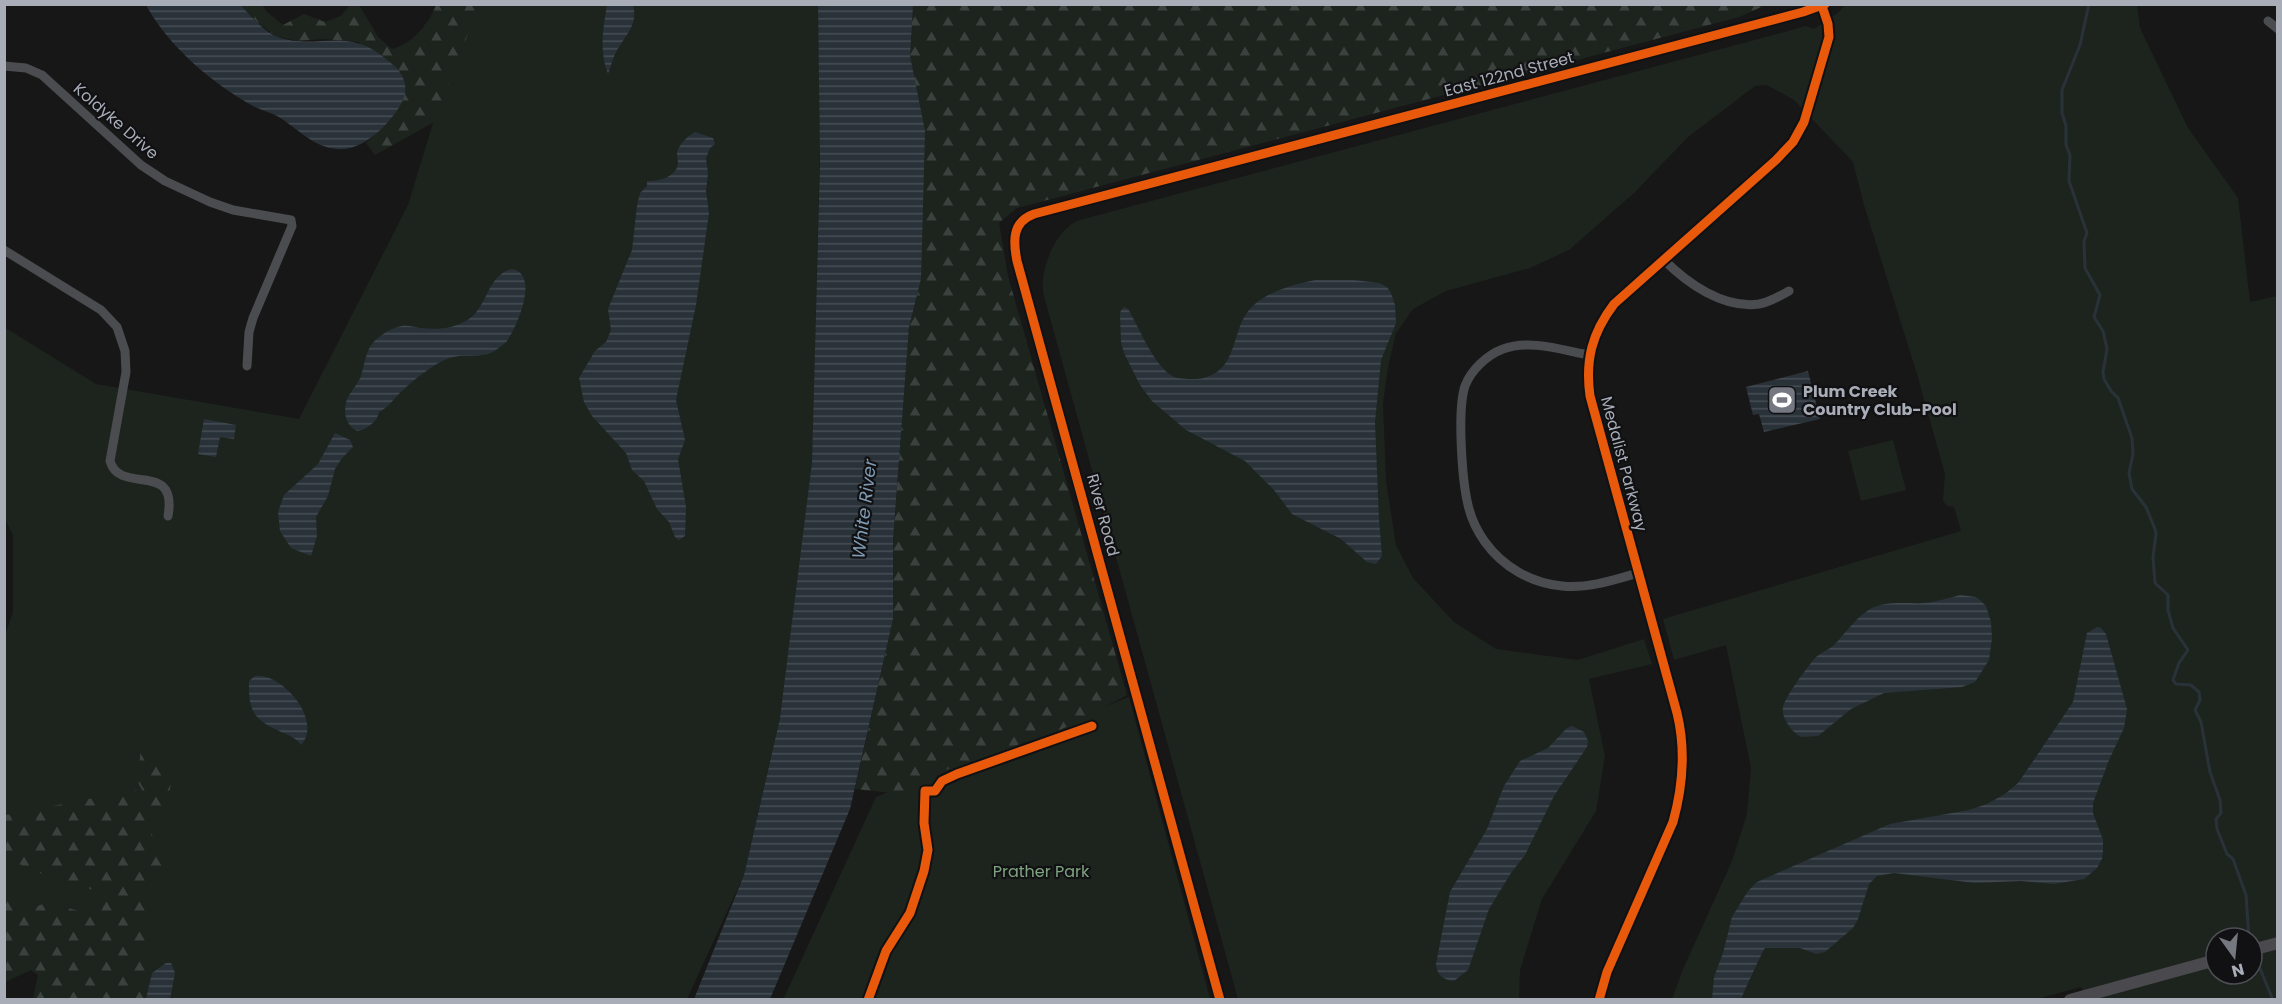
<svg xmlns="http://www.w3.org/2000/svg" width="2282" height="1004" font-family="Poppins,sans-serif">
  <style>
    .green { fill: #1d241e; fill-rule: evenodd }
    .forest { fill: url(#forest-firs) }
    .water { fill: url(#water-rules) }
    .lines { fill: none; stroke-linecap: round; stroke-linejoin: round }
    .stream { stroke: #2a3239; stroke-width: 3 }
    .street { stroke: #4b4c50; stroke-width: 9 }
    .secondary { stroke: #4a4a4e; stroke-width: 12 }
    .cycleway-casing { stroke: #111113; stroke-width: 13 }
    .cycleway { stroke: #e8590c; stroke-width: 9 }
    .labels { text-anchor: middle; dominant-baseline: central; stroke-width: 4.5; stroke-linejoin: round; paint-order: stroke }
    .street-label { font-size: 16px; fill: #a8adb8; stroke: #111113 }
    .poi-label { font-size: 16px; font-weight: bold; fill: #a8adb8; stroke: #111113; text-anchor: start }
    .park-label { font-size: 16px; fill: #7fa381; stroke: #111113 }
    .water-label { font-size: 18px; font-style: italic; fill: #7f9bb3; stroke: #111113 }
  </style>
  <defs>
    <pattern id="forest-firs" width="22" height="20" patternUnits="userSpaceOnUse" patternTransform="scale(1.5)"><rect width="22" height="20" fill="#1d241e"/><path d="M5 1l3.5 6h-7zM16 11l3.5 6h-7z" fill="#3b413d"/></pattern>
    <pattern id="water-rules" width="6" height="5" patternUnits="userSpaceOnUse" patternTransform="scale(1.5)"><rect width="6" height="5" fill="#2a3239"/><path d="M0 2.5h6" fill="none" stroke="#464d54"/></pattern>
  </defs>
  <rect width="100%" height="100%" fill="#171717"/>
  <path class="green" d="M469 5H818L820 143 812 479 788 682 744 875 687 999H85L5 945 4 638 13 612V535L4 517V327L96 384 299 419 408 205Z
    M1845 5H2137L2140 28 2188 128 2238 198 2250 302 2277 296V999H2087L2081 987 2033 1000 1672 999 1684 967 1732 861 1747 814 1751 768 1726 645 1674 660 1663 619 1961 531 1954 507 1947 506 1943 501 1945 474 1917 374 1864 205 1853 162 1794 100 1767 85 1755 86 1688 137 1634 193 1569 250 1530 268 1446 291 1413 309 1396 333 1388 367 1383 404 1386 481 1396 545 1413 578 1454 622 1496 649 1578 660 1644 639 1652 664 1589 679 1605 756 1596 811 1542 899 1520 970 1519 999H1238L1044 296C1038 273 1055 228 1080 220L1792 30 1805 26 1814 29 1838 13ZM2216 938H2252V974H2216Z
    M1893 440 1906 490 1861 501 1848 451Z
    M1129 697 1210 999 783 1000 876 797Z"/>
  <path class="forest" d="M240 5H262L267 12 283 25 304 14 325 22 341 16 350 5H359L378 37 392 49C412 44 429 24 436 5H478L476 13 434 122 375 155 366 143 388 122 359 42 323 39 297 41 276 36 258 23Z
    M907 5H1766L1739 17 1017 208 999 223 1008 276 1127 695 1062 729 937 773 911 795 855 789 893 619V540L909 327 921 279 906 36Z
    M143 733 172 778 169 794 151 832 166 865 146 893V931L150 967 146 999H33L38 975 31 970 5 982V899L35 907 48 902 89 914 98 908 97 892 83 886 75 888 5 858V815L136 790 146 797 137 781Z"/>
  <path class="water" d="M146 5H240C251 15 263 32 278 37 318 51 346 25 386 59 390 63 396 66 399 71 410 86 405 99 396 112 383 130 361 151 337 149 314 147 300 131 282 119 274 113 262 111 253 106 212 83 169 47 146 5Z
    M607 5H633C638 24 627 34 617 50 613 57 611 66 608 74 599 50 603 29 607 5Z
    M818 5H913L910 56 925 131 921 279 909 327 893 540V619L850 809 770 999H694L744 875 780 718 812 463 820 161Z
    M695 132 713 138 715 144 710 148 706 158 708 173 706 191 709 213 696 305 676 400 685 440 678 459 686 507 685 536 679 540 675 537 669 522 657 509 644 481 632 470 626 453 592 416 584 402 579 378 595 351 606 342 611 330 608 309 632 250 637 206 640 193 647 186V181C658 182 676 177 678 164 678 160 677 157 677 154 677 146 689 135 695 132Z
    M512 269C540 274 517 327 507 341 505 344 499 347 496 350 482 360 463 352 447 359 432 365 415 379 403 390 395 397 388 408 379 412 378 421 366 430 357 431 345 425 343 411 347 399 351 391 358 384 361 376 364 367 365 357 369 349 374 338 390 328 402 326 408 325 414 327 420 328 437 330 454 329 469 319 488 306 487 275 512 269Z
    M1315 280H1354L1379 283 1387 287 1391 293 1395 305 1396 323 1381 360 1375 422 1379 519 1382 556 1376 564 1367 562 1341 539 1292 514 1274 490 1245 461 1186 430 1152 401 1140 385 1124 353 1121 342 1120 314 1121 310 1124 307 1128 309C1139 327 1154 367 1174 377 1180 379 1190 379 1197 379 1210 378 1220 372 1227 361 1238 342 1237 319 1255 304 1270 291 1295 284 1315 280Z
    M1808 371 1820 419 1764 432 1759 414 1753 415 1746 387Z
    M204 419 236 425 234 439 220 437 216 457 198 454Z
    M335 433 350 440 353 447 342 458 335 469 328 496 316 517 317 536 311 556 291 548 280 531 278 512 284 495 318 464Z
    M1960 595 1976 597 1980 600 1986 606 1991 622 1992 638 1989 660 1975 682 1962 687 1884 693 1851 709 1818 736 1801 737C1792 732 1781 718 1783 707 1785 697 1808 666 1815 658 1821 652 1829 650 1834 645 1846 633 1855 618 1870 609 1887 600 1907 604 1924 603 1937 602 1948 598 1960 595Z
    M2097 627 2101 628 2106 634 2127 709 2124 728 2109 760 2093 803V813L2103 840V850L2102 859 2097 868 2084 879 2054 884 2021 881 1975 883 1894 873 1877 876 1869 884 1858 919 1853 928 1825 952 1816 954 1800 948H1765C1762 952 1744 992 1741 999H1712L1714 977 1723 953 1732 917 1748 891 1757 882 1890 824 1969 810 1987 804 2005 794 2018 783 2025 773 2073 702 2087 633Z
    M255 676C283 673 323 721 301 745 297 739 292 737 286 734 257 721 248 716 249 681Z
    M1572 726 1584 732 1588 741 1587 747 1554 796 1525 855 1511 873 1489 909 1468 970 1454 981C1443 980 1437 975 1436 964L1450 892 1487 829 1504 786 1520 761 1548 748 1567 728Z
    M166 963H171L175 973 170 999H146L152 973Z"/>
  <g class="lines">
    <path class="stream" d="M2089 4 2080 45 2062 90V113L2066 126V145L2070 155 2069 181 2087 233 2084 241 2085 268 2100 295 2094 317 2103 331 2107 349 2103 372 2104 379 2111 391 2118 398 2132 438 2133 454 2129 473 2132 489 2146 507 2155 529 2156 534 2153 557 2155 583 2168 595V610L2173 628 2188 650 2179 663 2173 680 2176 684 2191 685 2199 692 2200 700 2195 710 2201 722 2210 772 2220 800 2221 813 2216 819 2217 829 2227 854 2233 859 2246 895 2249 938
      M2254 954 2273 1000"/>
    <path class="street" d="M2268 21 2278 29
      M4 66 26 68 42 75 141 165 165 181 210 202 233 210 291 220 292 226 253 318 249 332 247 366
      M4 250 101 310 117 327 125 351 126 372 110 461C120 496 178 459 168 516
      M1664 260C1687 283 1723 309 1759 304 1770 302 1780 296 1789 291
      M1589 355C1562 350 1530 339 1503 349 1487 355 1471 370 1465 386 1457 410 1462 480 1468 505 1471 518 1477 531 1485 542 1503 567 1531 583 1562 586 1587 589 1614 580 1638 573
      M1599 1000 1607 972 1673 822C1683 786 1686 750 1677 713L1590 396C1585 360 1592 333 1614 304L1776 160 1793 142 1804 122 1829 37 1828 24 1822 6"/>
    <path class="secondary" d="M2252 950 2278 943
      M1220 1000 1017 261C1013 241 1012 222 1034 214L1803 12 1825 4
      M2070 1000 2216 960"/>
    <g class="cycleway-casing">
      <path id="cycleway" d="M868 1000 886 951 910 913 924 871 928 850 924 823 925 791H935L942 781 957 774 1092 726
        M1220 1000 1017 261C1013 241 1012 222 1034 214L1803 12 1825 4
        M1599 1000 1607 972 1673 822C1683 786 1686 750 1677 713L1590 396C1585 360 1592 333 1614 304L1776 160 1793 142 1804 122 1829 37 1828 24 1822 6"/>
    </g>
    <use href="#cycleway" class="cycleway"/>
  </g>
  <defs>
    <g id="stadium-square" transform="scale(1.5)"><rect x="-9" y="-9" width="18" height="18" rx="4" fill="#757880" stroke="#111113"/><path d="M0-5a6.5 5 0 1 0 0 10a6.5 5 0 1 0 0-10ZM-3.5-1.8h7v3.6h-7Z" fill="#fff"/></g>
  </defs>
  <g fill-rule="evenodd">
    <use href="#stadium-square" x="1782" y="400"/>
  </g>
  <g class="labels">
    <g class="street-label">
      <text transform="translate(1509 74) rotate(-15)">East 122nd Street</text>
      <text transform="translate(116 121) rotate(41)">Koldyke Drive</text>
      <text transform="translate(1624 464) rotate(75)">Medalist Parkway</text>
      <text transform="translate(1103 515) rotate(75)">River Road</text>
    </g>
    <g class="poi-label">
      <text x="1803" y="391">Plum Creek<tspan x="1803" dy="18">Country Club-Pool</tspan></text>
    </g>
    <g class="park-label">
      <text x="1041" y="871">Prather Park</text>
    </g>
    <g class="water-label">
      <text transform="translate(864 509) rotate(-83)">White River</text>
    </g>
  </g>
  <rect width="2282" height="1004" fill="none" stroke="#a8adb8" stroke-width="12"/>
  <g transform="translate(2234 956) rotate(165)"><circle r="28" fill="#111113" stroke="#4d4f55" stroke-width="1.5"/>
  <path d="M0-4.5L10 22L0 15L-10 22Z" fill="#757880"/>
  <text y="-9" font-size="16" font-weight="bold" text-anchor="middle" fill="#a8adb8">N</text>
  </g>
</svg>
